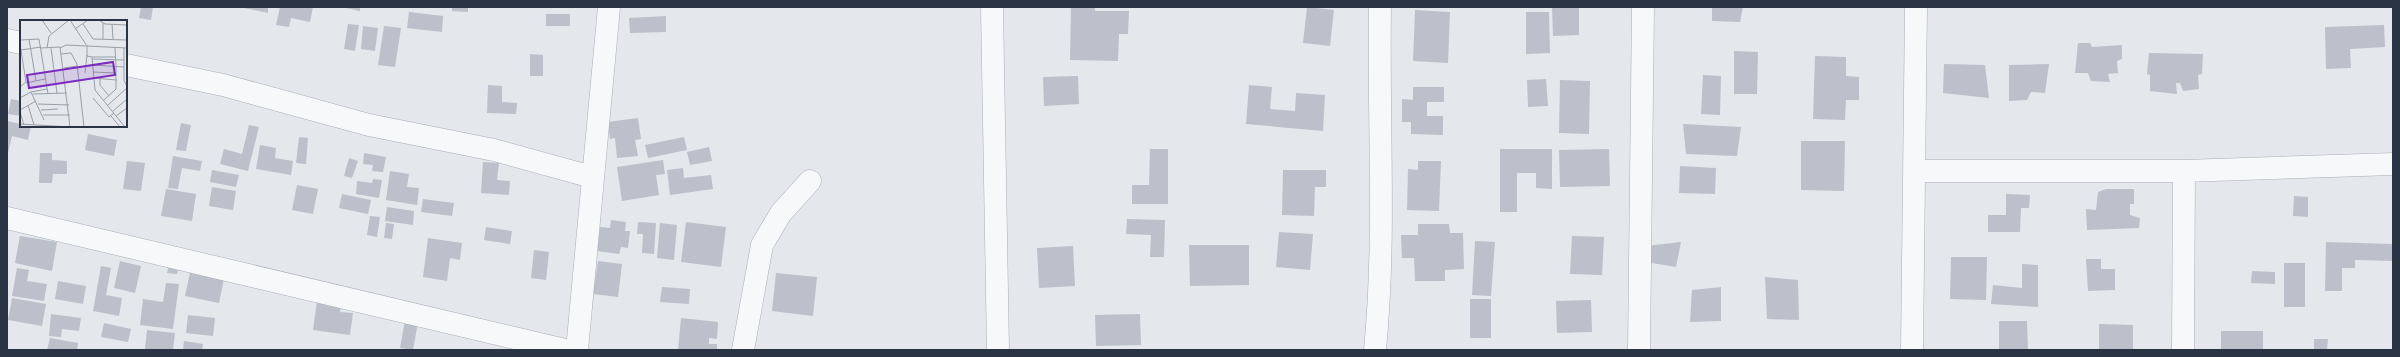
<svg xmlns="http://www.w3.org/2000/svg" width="2400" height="357" font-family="Rubik,sans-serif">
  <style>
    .building { fill: #bbc0ca }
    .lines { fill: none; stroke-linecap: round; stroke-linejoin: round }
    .minor-casing { stroke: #a9aeb7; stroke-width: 23 }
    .minor { stroke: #f7f8fa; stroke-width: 22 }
    .inset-road { fill: none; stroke: #9a9fa9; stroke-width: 1 }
    .view { fill: #7b2cbf; fill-opacity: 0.15; stroke: #7b2cbf; stroke-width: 2 }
    .inset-edge { fill: none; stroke: #2b3445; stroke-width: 2 }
  </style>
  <rect width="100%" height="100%" fill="#e4e7ec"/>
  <path class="building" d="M141 7H153L151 20 139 18Z
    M239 7H268V13Z
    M280 7H313L310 22 291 18 289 27 276 25Z
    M341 7H360V11Z
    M452 7H468V12L452 11Z
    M1071 7H1095V11H1129L1128 34H1119L1118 61 1070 60Z
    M1307 7 1334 10 1330 46 1303 43Z
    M1552 7H1579V35L1553 36Z
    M1712 7H1743L1740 22 1712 21Z
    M1415 10 1450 12 1448 63 1413 61Z
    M409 12 443 16 442 32 407 28Z
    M1526 12H1549L1550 53 1526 54Z
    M546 14H570V26H546Z
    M666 16V32L630 33 629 18Z
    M348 24 359 25 355 51 344 49Z
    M2384 25 2385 47 2350 49 2351 68 2326 69 2325 27Z
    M363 26 378 28 375 51 361 49Z
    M384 26 401 28 395 67 378 65Z
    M2078 43H2090L2092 47 2122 45V59L2117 61 2118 73 2108 74 2110 82 2091 81 2088 73H2075Z
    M1734 51 1758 52 1757 94H1734Z
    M2149 53 2203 54 2202 74 2198 75 2199 89 2183 91 2180 83H2176L2177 94 2150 91V75L2147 74Z
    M530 54 543 55V76H530Z
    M1815 56 1846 57V76L1859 77V100H1846L1845 120 1813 119Z
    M1944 64 1985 65 1989 98 1943 93Z
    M2049 64 2045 93 2031 92 2027 100 2009 101V65Z
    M1703 75 1721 76 1720 115 1701 114Z
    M1078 76 1079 104 1044 106 1043 77Z
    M1546 79 1548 106 1528 107 1527 80Z
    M1560 80 1590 81 1589 134 1559 133Z
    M488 85 502 86V102L517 103 516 114 487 113Z
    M1249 85 1272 87 1270 109 1295 111 1296 93 1325 95 1323 131 1246 124Z
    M1413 87H1444V102H1427V116H1443V135L1411 134V122H1402V99L1413 100Z
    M11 99 21 101V116L8 114Z
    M638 118 641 139 635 140 638 156 617 158 615 138 610 139 608 122Z
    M7 121 21 124V126H31L28 140 12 136 8 153Z
    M181 123 191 125 186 151 176 150Z
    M1683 124 1741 127 1737 156 1686 154Z
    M249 125 259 127 248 171 220 164 224 149 242 154Z
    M88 134 117 140 114 156 85 150Z
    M299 137 308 138 306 164 296 163Z
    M684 137 687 150 648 158 645 145Z
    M1801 141H1845L1844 191 1801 190Z
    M260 145 276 148 275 158 293 161 291 175 256 169Z
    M709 147 712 161 690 165 687 152Z
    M1150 149H1168V204H1132V185H1149Z
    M1500 149H1552V189L1536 188V173H1517V212H1500Z
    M1609 149 1610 186 1560 187 1559 150Z
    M40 153H52V160L67 161V174H53L52 183H39Z
    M364 153 386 157 383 172 372 171 373 165 363 164Z
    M173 156 202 161 200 171 182 168 178 189 168 188Z
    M349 158 358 161 352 178 344 176Z
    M663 160 665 174 656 175 659 195 622 201 617 167Z
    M127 161 145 163 141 191 123 189Z
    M1418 161H1441L1439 211 1407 210 1408 169 1418 170Z
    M483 162 499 163 497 180 510 181 509 195 481 193Z
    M1680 166 1716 168 1715 194 1679 193Z
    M683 168 684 178 711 175 713 189 670 195 667 170Z
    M212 170 239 175 236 187 210 182Z
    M1283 170H1326V187H1315L1314 216 1282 215Z
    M390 171 409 174 407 187 419 188 417 205 386 200Z
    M373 179 382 180 379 198 356 194 357 181 372 183Z
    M297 185 318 189 313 214 292 210Z
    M212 187 236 191 233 210 209 206Z
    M166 189 196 194 192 221 161 216Z
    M2106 189H2134V204H2130V215L2140 218 2139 228 2087 230 2086 209 2096 210 2098 192Z
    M342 194 371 200 368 214 339 208Z
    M2006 194 2030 195 2029 208H2021L2020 232H1988V215H2006Z
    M2294 196 2308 197V217L2293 216Z
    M423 199 454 203 452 216 421 212Z
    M387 207 414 211 413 225 385 221Z
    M370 216 380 217 377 237 367 235Z
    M1127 219 1165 220 1164 257H1150L1151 235 1126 234Z
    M611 220 626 222 625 231H630L628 248 621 247 619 254 597 251 600 227 610 228Z
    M638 222 656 223 654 254 642 253 643 234H637Z
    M686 222 726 227 721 267 681 262Z
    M386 223 394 224 392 239 384 238Z
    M660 223 677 225 674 260 657 258Z
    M1418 224H1449L1450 233H1463L1464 269 1445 270V281H1415L1414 258H1402L1401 235H1418Z
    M486 227 512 231 510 244 484 240Z
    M1279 232 1313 234 1310 270 1276 267Z
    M20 236 57 242 52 271 15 263Z
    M1572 236 1604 237 1602 275 1570 274Z
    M428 238 462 243 460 260 450 258 447 281 423 277Z
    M1475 241 1495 242 1491 296 1472 295Z
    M1681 242 1676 267 1646 262V246Z
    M2326 242 2393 244V261L2355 260V268H2342V291H2325Z
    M1189 245H1249V285L1190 286Z
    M1073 246 1075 286 1039 288 1037 248Z
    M534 250 549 252 546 280 531 278Z
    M1951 257H1987L1986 300 1950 299Z
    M2086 259H2101V269H2115V290L2088 291Z
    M120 261 141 266 135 293 114 288Z
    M598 261 622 264 618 297 593 294Z
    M2284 263H2305V307H2284Z
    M169 264 179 265 177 274 167 273Z
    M2022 264 2038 265V307L1991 304 1993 285 2022 288Z
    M101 266 111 268 106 295 122 298 119 316 93 311Z
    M17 268 29 270 27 281 47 284 44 301 12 296Z
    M191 268 225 274 219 303 185 296Z
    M2252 271 2275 272V284L2251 283Z
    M776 273 817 277 813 316 772 311Z
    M1765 277 1798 280 1799 320 1767 319Z
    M58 281 86 286 83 304 55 299Z
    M166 283 179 284 173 329 140 325 143 299 163 302Z
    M662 287 690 289 689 304 660 302Z
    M1721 287V321L1690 322 1692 290Z
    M12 298 46 304 42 326 8 320Z
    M1470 299H1491V338H1470Z
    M1591 300 1592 332 1557 333 1556 301Z
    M317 301 341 304 340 312 353 313 350 335 313 330Z
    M51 314 81 318 79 331 62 329 61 337 49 336Z
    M1140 314 1141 345 1096 346 1095 315Z
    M188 315 215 318 213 336 186 333Z
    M406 315 419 317 413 350 400 348Z
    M681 318 718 322 717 339 709 338V344H717V350H678Z
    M1999 321H2027L2028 350H1999Z
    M104 323 131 329 128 342 101 337Z
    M2099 324 2133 325V350H2099Z
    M147 330 175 333 173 350 145 349Z
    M2221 331H2263V350H2221Z
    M50 338 78 343 77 350H47Z
    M2314 339H2328L2327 350H2314Z
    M184 341 203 344 202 350H183Z"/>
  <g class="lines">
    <g class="minor-casing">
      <path id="minor" d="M992 7 998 350
        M7 40 21 43
        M126 65 223 85 369 125 494 150 592 177
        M1915 171H2184L2393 164
        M7 218 565 350
        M577 350 609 7
        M743 350 762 245 781 213 810 181
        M1375 350C1386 236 1378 122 1380 7
        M1639 350 1643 7
        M1912 350 1916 7
        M2183 350 2184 171"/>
    </g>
    <use href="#minor" class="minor"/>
  </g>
  <g transform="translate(20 20)">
    <rect width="107" height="107" fill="#e4e7ec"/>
    <path class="inset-road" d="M22 0 31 13M50 0 67 26 107 28M79 0 85 4 107 5M83 3V19M63 4 73 19 107 20M92 4 93 19M55 9 68 0M9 19 16 61M0 20 19 19 28 74M0 24 6 62 0 67M67 26V36L72 37 75 70 105 107M21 28 40 27 50 107M27 28 29 16 49 0M31 28 37 73M40 28 46 25 66 26M95 28 96 47M104 28V61L107 66M1 30 21 27M41 34 51 33 57 44 64 107M72 37H95M72 39 104 40M72 45 104 47M44 48 57 46M73 52 96 53M65 53 67 35M73 58 97 60M80 59V65L89 76M6 63 25 59M11 72 24 100M13 74 47 73M0 78 11 72 27 69M73 78 89 97 94 93M84 80 96 69V47M18 84 49 85M8 85 14 105M88 85 107 68M0 90 16 81M21 90 38 89M93 91 107 79M0 92 4 105M23 95H50M91 96 100 107M96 96 107 88M0 104 51 107"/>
    <path class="view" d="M93 42 95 55 9 68 7 55Z"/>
    <rect width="107" height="107" class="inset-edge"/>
  </g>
  <rect width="2400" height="357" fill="none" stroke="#2b3445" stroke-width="16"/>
</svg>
